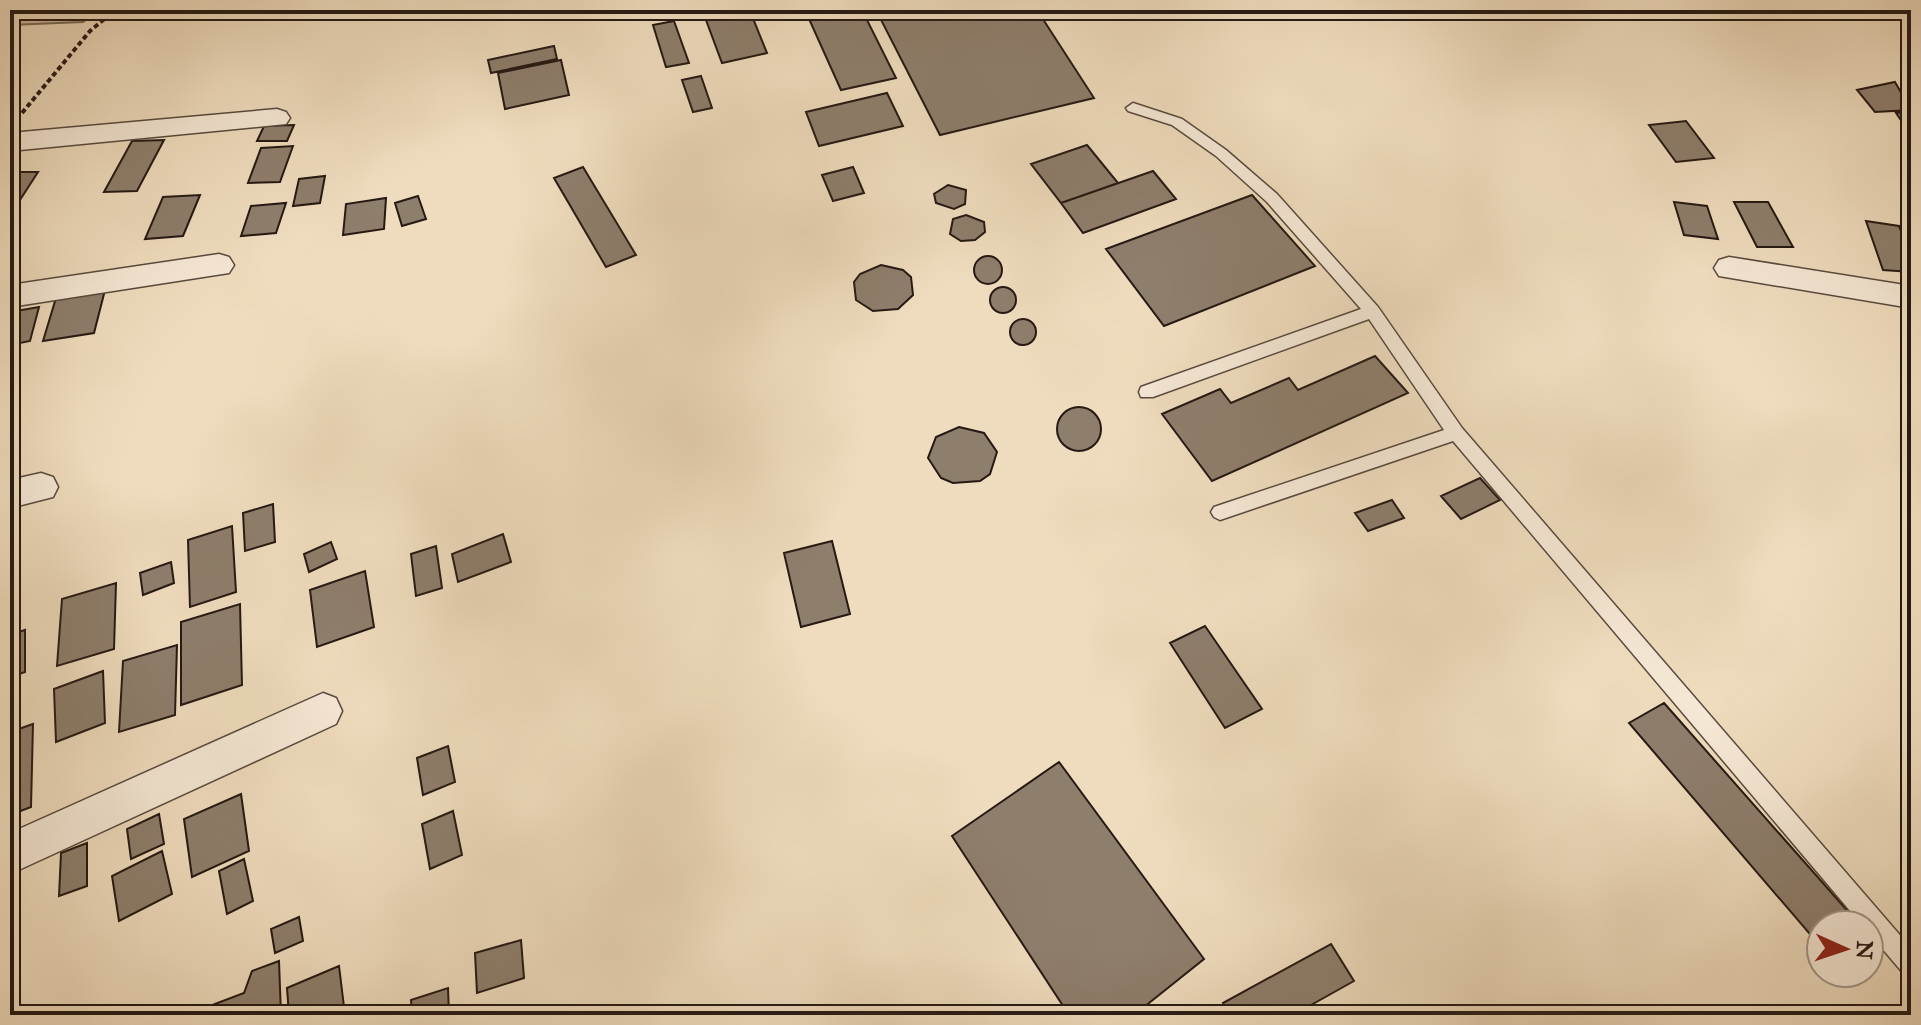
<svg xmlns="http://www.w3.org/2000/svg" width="1921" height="1025" font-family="'IM FELL Great Primer',serif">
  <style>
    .green { fill: #cdbba1; stroke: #796a5a; stroke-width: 2 }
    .building { fill: #8e7e6c; stroke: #251913; stroke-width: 2 }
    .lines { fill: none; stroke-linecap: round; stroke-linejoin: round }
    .service-casing { stroke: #584a3e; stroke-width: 3 }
    .minor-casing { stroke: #584a3e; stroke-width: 3 }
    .path { stroke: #251913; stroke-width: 4; stroke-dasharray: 5 3; stroke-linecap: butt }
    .service { fill: #f5e8d5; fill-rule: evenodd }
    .minor { fill: #f5e8d5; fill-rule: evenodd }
  </style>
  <rect width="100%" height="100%" fill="#efdcbe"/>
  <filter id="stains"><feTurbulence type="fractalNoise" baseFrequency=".0025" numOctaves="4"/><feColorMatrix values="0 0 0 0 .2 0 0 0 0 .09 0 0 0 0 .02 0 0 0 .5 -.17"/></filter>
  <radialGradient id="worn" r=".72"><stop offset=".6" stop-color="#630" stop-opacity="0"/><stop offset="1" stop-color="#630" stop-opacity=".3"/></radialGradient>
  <path class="green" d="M10 10H100L83 22 10 25Z"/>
  <path class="building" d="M805 10H862L896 78 841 90Z
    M876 10H1037L1094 98 940 135Z
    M750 11 767 53 722 63 706 20Z
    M674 21 689 63 666 67 653 25Z
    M554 46 557 59 491 73 488 60Z
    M561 60 569 95 505 109 498 73Z
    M701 76 712 108 693 112 682 80Z
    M1895 82 1911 110 1875 112 1857 90Z
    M887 93 903 126 819 146 806 112Z
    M1911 112V135L1896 113Z
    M1686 121 1714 158 1676 162 1649 125Z
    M294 125 287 141H257L264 126Z
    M164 140 137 191 104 192 132 141Z
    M1087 145 1118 183 1061 203 1031 164Z
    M293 146 280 182 248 183 261 148Z
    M583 167 636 255 606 267 554 178Z
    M853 167 864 193 833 201 822 175Z
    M1153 171 1176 199 1083 233 1061 203Z
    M10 172H38L18 203 10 204Z
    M325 176 320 203 293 206 299 179Z
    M948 185 966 190 965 204 954 209 936 203 934 194Z
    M200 195 183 236 145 239 163 197Z
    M1252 195 1315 266 1164 326 1106 249Z
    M418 196 426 219 402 226 395 203Z
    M386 198 384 229 343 235 346 204Z
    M1674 202 1707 206 1718 239 1684 235Z
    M1734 202H1768L1793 247H1757Z
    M286 203 276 233 241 236 251 206Z
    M966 215 984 222 985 232 975 240 961 241 950 234 953 219Z
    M1866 221 1899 226 1911 258V272L1883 270Z
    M974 270a14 14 0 1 1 28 0a14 14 0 1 1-28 0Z
    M881 265 903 270 911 277 913 295 898 309 873 311 856 300 854 282 860 274Z
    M990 300a13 13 0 1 1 26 0a13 13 0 1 1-26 0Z
    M105 290 94 333 43 341 56 298Z
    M39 307 30 341 10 345V312Z
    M1010 332a13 13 0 1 1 26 0a13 13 0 1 1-26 0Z
    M1375 356 1408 393 1212 481 1162 414 1220 389 1231 403 1289 378 1298 390Z
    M1057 429a22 22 0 1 1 44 0a22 22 0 1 1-44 0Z
    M959 427 984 433 997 452 990 474 980 481 953 483 941 478 928 458 936 437Z
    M1480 478 1500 500 1461 519 1441 496Z
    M1392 500 1404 518 1368 531 1355 513Z
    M273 504 275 542 245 551 243 513Z
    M232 526 236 592 190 607 188 540Z
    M503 534 511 562 458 582 452 554Z
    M832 541 850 614 801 627 784 553Z
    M331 542 337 559 309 572 304 554Z
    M436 546 442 588 416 596 411 554Z
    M171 562 174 583 143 595 140 573Z
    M365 571 374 627 317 647 310 590Z
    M116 583 114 649 57 666 62 599Z
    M240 604 242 685 181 705V622Z
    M1205 626 1262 709 1225 728 1170 643Z
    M25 630V672L10 677V635Z
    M177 645 175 715 119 732 123 661Z
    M103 671 105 723 56 742 54 689Z
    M1664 703 1860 925H1821V947L1629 723Z
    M33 724 31 807 10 815V732Z
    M448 746 455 782 423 795 417 758Z
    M1059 762 1204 959 1134 1015H1069L952 836Z
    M241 794 249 851 192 877 184 819Z
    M453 811 462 855 430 869 422 824Z
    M159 814 164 844 131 859 127 829Z
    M87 843V886L59 896 61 853Z
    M162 851 172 894 119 921 112 876Z
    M244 859 253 901 227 914 219 871Z
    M299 917 303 941 275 953 271 929Z
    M1869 935 1883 951 1869 960Z
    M521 940 524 978 477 993 475 953Z
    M1331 944 1354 981 1293 1015H1229L1223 1003Z
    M279 961 281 1015H207V1007L244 993 252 971Z
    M339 966 345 1015H289L287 988Z
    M448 988 449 1015H412L411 1000Z"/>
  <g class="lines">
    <g class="service-casing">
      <path id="service" d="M1133 103 1182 119 1226 150 1277 194 1378 307 1462 428 1911 948V976L1903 973 1869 933V925H1862L1453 441 1220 520 1214 517 1211 512 1214 507 1444 430 1369 319 1153 397H1141L1139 392 1141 387 1361 309 1267 202 1216 156 1172 125 1128 111 1126 108Z"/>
    </g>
    <g class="minor-casing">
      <path id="minor" d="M277 109 286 112 290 118 286 124 10 151V133Z
        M219 254 229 257 234 265 229 273 10 307V285Z
        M1729 257 1911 286V308L1719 276 1714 268 1719 260Z
        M41 473 53 477 58 487 53 497 10 508V480Z
        M323 693 336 698 342 711 336 724 10 874V833Z"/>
    </g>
    <path class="path" d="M22 113 90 31 115 10"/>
    <use href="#service" class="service"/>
    <use href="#minor" class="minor"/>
  </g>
  <rect width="1921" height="1025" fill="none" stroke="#efdcbe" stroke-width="40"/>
  <rect x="12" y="12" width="1897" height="1001" fill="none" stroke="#251913" stroke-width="4"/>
  <rect x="20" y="20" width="1881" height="985" fill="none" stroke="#251913" stroke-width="2"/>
  <g transform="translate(1845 949) rotate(93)"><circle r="38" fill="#f5e8d5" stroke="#a29587" stroke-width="2"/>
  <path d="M0-6L14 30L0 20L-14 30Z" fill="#8f2418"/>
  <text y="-12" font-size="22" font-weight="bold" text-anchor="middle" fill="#251913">N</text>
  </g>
  <rect width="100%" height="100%" filter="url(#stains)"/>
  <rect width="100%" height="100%" fill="url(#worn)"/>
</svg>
